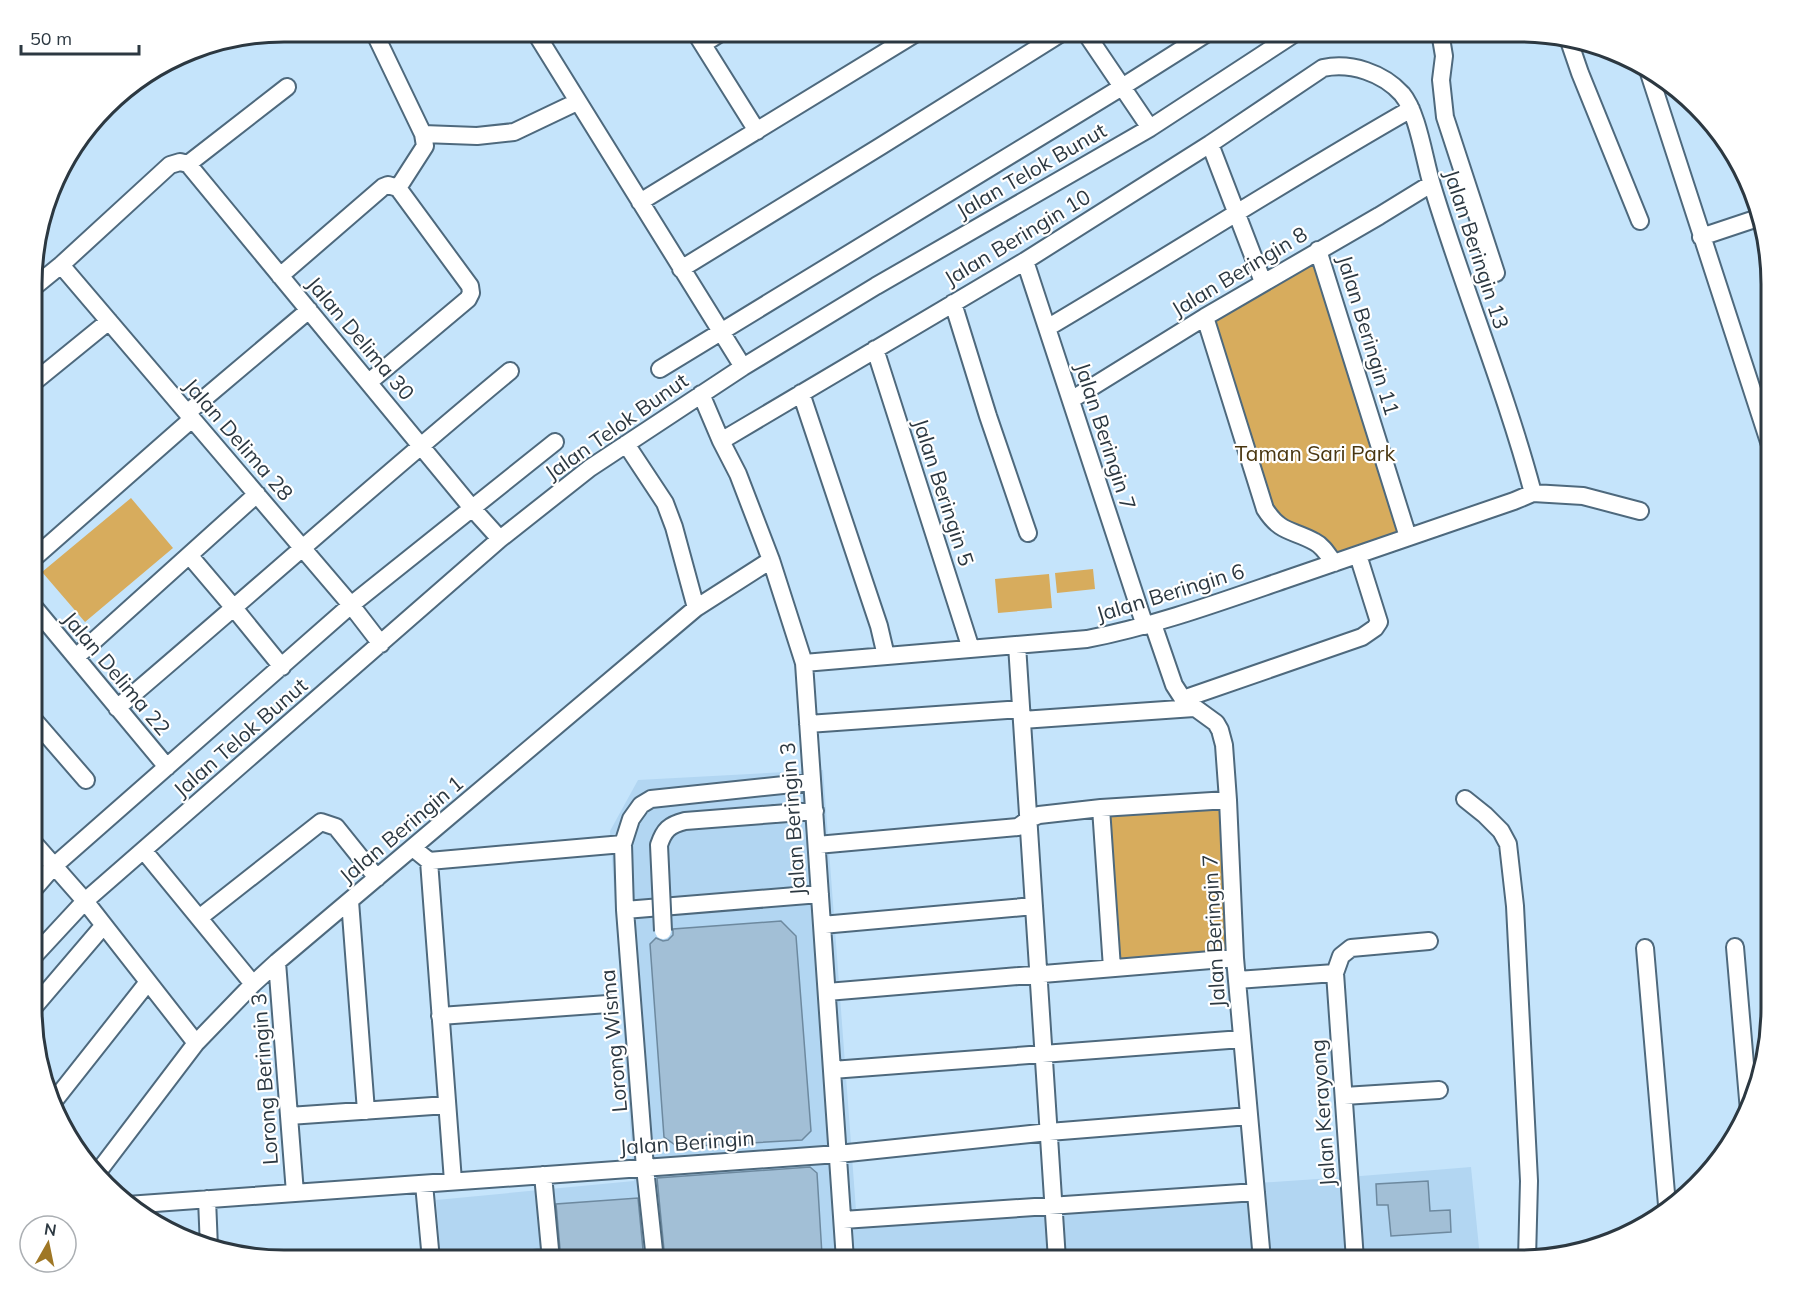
<svg xmlns="http://www.w3.org/2000/svg" width="1803" height="1292" font-family="Mulish,sans-serif">
  <style>
    .built { fill: #b2d6f2 }
    .green { fill: #d7ac5d }
    .building { fill: #a2bfd6; stroke: #6d899f; stroke-width: 1.5 }
    .lines { fill: none; stroke-linecap: round; stroke-linejoin: round }
    .minor-casing { stroke: #4e697d; stroke-width: 20 }
    .minor { stroke: #fff; stroke-width: 16 }
    .minor-bridge-casing { stroke: #4e697d; stroke-width: 20; stroke-linecap: butt }
    .minor-bridge { stroke: #fff; stroke-width: 16 }
    .labels { text-anchor: middle; dominant-baseline: central; stroke-width: 4.5; stroke-linejoin: round; paint-order: stroke }
    .street-label { font-size: 21px; fill: #2c3841; stroke: #fff }
    .park-label { font-size: 21px; fill: #493610; stroke: #fff }
    .rim { fill: none; stroke: #2c3841; stroke-width: 3 }
  </style>
  <rect width="100%" height="100%" fill="#c5e4fb"/>
  <path class="built" d="M823 770 856 1210 1361 1176 1471 1167 1480 1258 1563 1251 1520 1260H441L436 1200 634 1181 610 831 638 780Z"/>
  <path class="green" d="M1316 253 1407 534 1332 560 1278 524 1206 319Z
    M131 498 173 548 85 622 42 572Z
    M1093 569 1095 589 1057 593 1055 573Z
    M1049 574 1052 608 998 613 995 579Z
    M1228 800 1235 958 1112 968 1101 808Z"/>
  <path class="building" d="M781 921 796 936 811 1131 802 1140 678 1147 664 1137 650 944 656 938 663 941 668 940 673 935V929Z
    M810 1167 817 1173 822 1255 818 1260H665L657 1178Z
    M1428 1181 1430 1211 1450 1210 1451 1232 1391 1236 1388 1205H1377L1376 1184Z
    M638 1198 644 1260H561L556 1204Z"/>
  <g class="lines">
    <g class="minor-casing">
      <path id="minor" d="M374 32 423 134 425 146 398 188
        M535 32 743 367
        M695 32 757 131
        M1085 32 1150 128
        M1440 32 1444 56 1441 80 1445 117 1496 273
        M1568 38 1580 73 1640 221
        M703 44 722 32
        M1648 70 1771 448
        M423 134 477 136 514 132 577 102
        M1210 144 1263 282
        M188 164 472 508 500 539
        M188 164 287 87
        M640 202 918 32
        M1701 237 1758 218
        M1318 250 1408 537
        M1025 261 1145 626
        M61 265 351 605 381 644
        M681 269 881 146 1063 32
        M280 276 383 187 388 185 398 188
        M34 287 61 265 170 165 180 162 188 164
        M953 303 988 416 1028 533
        M1205 317 1265 509C1281 534 1292 529 1315 542 1323 546 1328 555 1334 563
        M1047 328C1169 256 1288 179 1411 109
        M875 349 971 649
        M660 369 1122 87 1209 32
        M34 382 109 321
        M369 382 468 299 471 293 470 286 398 188
        M801 393 879 626 886 656
        M701 394 721 441 738 474 771 560 804 663 845 1260
        M1071 400 1205 317 1379 216 1431 184
        M187 413 309 310
        M721 441 1025 261 1210 144 1323 68C1351 62 1383 73 1402 94 1418 113 1424 159 1432 185 1463 288 1505 388 1533 493
        M626 444 665 503 674 527 696 608
        M189 555 234 608 282 667
        M34 558 192 419
        M34 607 167 767
        M1153 624 1174 685 1183 699 1216 723 1220 730 1224 745 1228 800 1235 958 1262 1260
        M1017 645 1057 1260
        M76 657 257 494
        M804 663 1087 639C1154 626 1220 602 1284 580 1361 554 1437 527 1514 501L1533 493 1583 496 1640 511
        M1183 699 1362 637 1375 628 1379 622 1358 555
        M117 708C249 596 377 481 510 371
        M34 720 86 780
        M1022 720 1194 708
        M808 724 1021 709
        M1465 799 1485 815 1501 831 1508 844 1515 906 1529 1181 1527 1259
        M1101 808 1112 968
        M775 814 815 811
        M34 843 85 901 196 1043
        M817 845 1018 827 1029 819 1039 815 1101 808 1228 800
        M413 848 429 861 453 1181
        M144 851 253 984
        M429 861 623 844
        M34 889 54 866 351 605 555 442
        M350 901 366 1111
        M625 910 820 894
        M199 918 321 822 336 827 377 878
        M822 925 1034 906
        M1735 947 1749 1111
        M1645 948 1667 1205
        M34 956 85 901 500 539 590 468 743 367 876 286 1150 128 1297 32
        M277 962 295 1193
        M1237 980 1335 973
        M827 992 1235 958
        M34 1007 104 925
        M440 1016 608 1004
        M832 1070 1242 1039
        M1344 1096 1439 1090
        M54 1101 148 982
        M289 1116 447 1105
        M98 1172 196 1043 253 984 277 962 696 608 771 560
        M543 1175 551 1260
        M424 1184 431 1260
        M207 1199 209 1248
        M127 1205 838 1154 1049 1132 1249 1116
        M843 1220 1256 1192
        M517 1260 550 1258
        M655 1260 645 1168 625 910 623 844 631 819 641 805 651 799 812 782
        M1355 1260 1335 973 1341 956 1351 948 1429 941"/>
    </g>
    <use href="#minor" class="minor"/>
    <g class="minor-bridge-casing">
      <path id="minor-bridge" d="M663 931 659 845C664 830 669 825 685 821L775 814"/>
    </g>
    <use href="#minor-bridge" class="minor-bridge"/>
  </g>
  <g class="labels">
    <g class="street-label">
      <text transform="translate(1031 170) rotate(-30)">Jalan Telok Bunut</text>
      <text transform="translate(1017 237) rotate(-31)">Jalan Beringin 10</text>
      <text transform="translate(1477 249) rotate(72)">Jalan Beringin 13</text>
      <text transform="translate(1239 271) rotate(-31)">Jalan Beringin 8</text>
      <text transform="translate(1369 335) rotate(73)">Jalan Beringin 11</text>
      <text transform="translate(361 338) rotate(50)">Jalan Delima 30</text>
      <text transform="translate(616 426) rotate(-35)">Jalan Telok Bunut</text>
      <text transform="translate(1106 436) rotate(72)">Jalan Beringin 7</text>
      <text transform="translate(239 439) rotate(49)">Jalan Delima 28</text>
      <text transform="translate(944 492) rotate(72)">Jalan Beringin 5</text>
      <text transform="translate(1170 592) rotate(-17)">Jalan Beringin 6</text>
      <text transform="translate(117 673) rotate(50)">Jalan Delima 22</text>
      <text transform="translate(240 737) rotate(-41)">Jalan Telok Bunut</text>
      <text transform="translate(792 819) rotate(-94)">Jalan Beringin 3</text>
      <text transform="translate(401 829) rotate(-40)">Jalan Beringin 1</text>
      <text transform="translate(1213 931) rotate(-93)">Jalan Beringin 7</text>
      <text transform="translate(613 1041) rotate(-95)">Lorong Wisma</text>
      <text transform="translate(264 1079) rotate(-94)">Lorong Beringin 3</text>
      <text transform="translate(1322 1113) rotate(-94)">Jalan Kerayong</text>
      <text transform="translate(687 1142) rotate(-4)">Jalan Beringin</text>
    </g>
    <g class="park-label">
      <text x="1315" y="453">Taman Sari Park</text>
    </g>
  </g>
  <path d="M0 0H1803V1292H0ZM284 42H1519A242 242 0 0 1 1761 284V1008A242 242 0 0 1 1519 1250H284A242 242 0 0 1 42 1008V284A242 242 0 0 1 284 42Z" fill="#fff" fill-rule="evenodd"/>
  <path class="rim" d="M284 42H1519A242 242 0 0 1 1761 284V1008A242 242 0 0 1 1519 1250H284A242 242 0 0 1 42 1008V284A242 242 0 0 1 284 42Z"/>
  <g transform="translate(48 1244) rotate(9)"><circle r="28" fill="#ffffff" stroke="#abafb3" stroke-width="1.5"/>
  <path d="M0-4.5L10 22L0 15L-10 22Z" fill="#9f7725"/>
  <text y="-9" font-size="16" font-weight="bold" text-anchor="middle" fill="#2c3841">N</text>
  </g>
  <path d="M21 45v9h118v-9" fill="none" stroke="#2c3841" stroke-width="3"/>
  <text x="30" y="45" font-size="18" fill="#2c3841" stroke="#ffffff" stroke-width="4.5" paint-order="stroke">50 m</text>
</svg>
